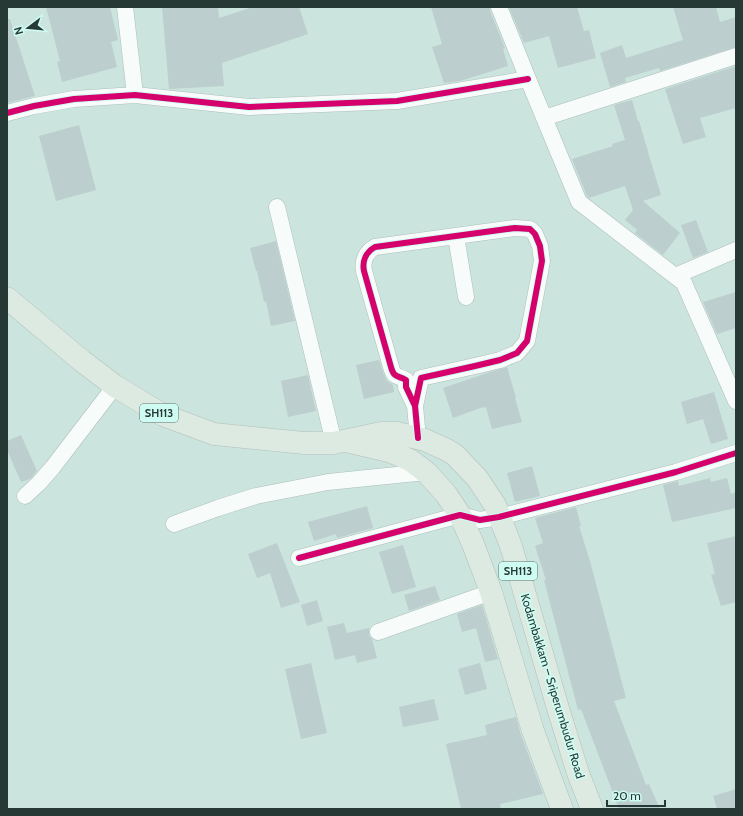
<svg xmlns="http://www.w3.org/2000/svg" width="743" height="816" font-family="Cabin,sans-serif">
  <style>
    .building { fill: #bccecd }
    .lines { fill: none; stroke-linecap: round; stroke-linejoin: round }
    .minor-casing { stroke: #acbfba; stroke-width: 17 }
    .primary-casing { stroke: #b2bfbc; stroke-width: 23 }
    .minor { stroke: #f7fbfa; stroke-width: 16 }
    .primary { stroke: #ddeae1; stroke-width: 22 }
    .cycleway-casing { stroke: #cefcf2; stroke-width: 8 }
    .cycleway { stroke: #d6006c; stroke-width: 6 }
    .labels { text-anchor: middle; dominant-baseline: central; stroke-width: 3.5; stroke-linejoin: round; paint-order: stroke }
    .shield { fill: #cefcf2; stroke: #59746e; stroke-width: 1 }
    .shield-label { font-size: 11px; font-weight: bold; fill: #273935 }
    .street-label { font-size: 12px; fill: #273935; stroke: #cefcf2 }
  </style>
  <rect width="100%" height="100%" fill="#cce4de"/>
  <path class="building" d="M46 7H110L118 40 111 42 117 67 62 82 57 62 60 61Z
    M162 7H218L219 18 253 7H299L308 34 222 63 224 86 169 89Z
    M431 7H490V11L505 48 503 49 508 66 460 81 444 83 432 47 442 44Z
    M509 7H577L584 31 589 30 596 58 558 68 549 36 524 43Z
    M673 7H716L720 22 736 17V47L660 71 659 68 625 78 626 82 610 87 600 53 622 45 626 58 683 40Z
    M7 19H10L35 96 7 103Z
    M736 66V108L700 118 706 137 683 144 665 89Z
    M632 100 638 121H639L651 162 661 195 643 201 680 233 663 255 635 233 637 230 625 220 633 210 625 186 589 198 587 196 572 159 613 146 612 144 625 140 614 105Z
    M79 125 96 190 56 201 39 136Z
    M696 220 708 252 693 258 681 225Z
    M276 241 295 321 271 326 266 301 264 302 257 271H256L250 248Z
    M736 292V328L717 334 703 302Z
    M379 360 384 375 387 381 393 385 394 392 364 399 356 365Z
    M507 367 516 398H515L522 422 492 429 486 407 484 408 483 407 453 418 443 388 487 373Z
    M308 375 316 411 288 417 281 381Z
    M714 392 728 439 711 444 703 419 687 424 681 402Z
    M21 435 37 471 30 479 21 482 7 450V441Z
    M532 466 540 496 515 502 507 473Z
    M710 478 711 482 727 478 731 494 736 492V508L672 522 663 485 678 481 679 486Z
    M367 506 373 528 337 538 336 534 314 541 308 522Z
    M576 507 581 526H579L590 561 626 698 614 701 646 785 649 784 660 809H619L581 709 578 710 544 580H546L535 546 543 543 535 518Z
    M736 536V602L721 606 711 575 715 574 707 543Z
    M277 543 300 602 281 608 270 573 257 578 248 554Z
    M403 545 416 587 392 594 379 552Z
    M435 586 440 600 409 611 404 595Z
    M317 600 323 621 307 626 301 605Z
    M482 605 498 659 485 662 476 628 462 632 457 614Z
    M344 623 347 633 369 628V635L372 639 377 658 357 663 355 655 335 660 327 627Z
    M311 663 327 733 301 739 285 669Z
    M480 663 487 689 465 695 458 669Z
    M434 699 439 720 403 727 399 707Z
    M516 717 521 735 543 794 500 804 501 809H461L446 744 487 735 485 725Z
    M736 789V809H717L713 796Z"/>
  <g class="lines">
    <g class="minor-casing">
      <path id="minor" d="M125 7 135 95
        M499 7 528 79 579 202 684 283 736 401
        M7 113 34 106 74 99 135 95 249 107 397 101 528 79
        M544 118 736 56
        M277 207 334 443
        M456 236 466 297
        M675 276 736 250
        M415 406 406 387V380C397 375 394 378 391 367L364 271C362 261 366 252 375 247L507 229 515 228 530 229 535 234 540 246 542 261 527 341 517 353 500 360 475 366 421 378 415 406 418 438
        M25 496 39 483 53 467 115 386
        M174 524 218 508 256 496 328 482 426 472
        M299 558 460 515 480 520 499 517 676 472 736 453
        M378 632 491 592"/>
    </g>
    <g class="primary-casing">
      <path id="primary" d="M7 298 82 361 115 386 163 415 214 434 304 443H334L381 433H397L425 440 447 450 455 455 477 478 495 505 511 546 557 705 578 773 592 809
        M350 442 389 451 410 460 426 472 446 494 460 515 473 544 491 592 533 731 562 809"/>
    </g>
    <use href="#minor" class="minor"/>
    <use href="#primary" class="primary"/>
    <g class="cycleway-casing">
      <path id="cycleway" d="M7 113 34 106 74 99 135 95 249 107 397 101 528 79
        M415 406 406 387V380C397 375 394 378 391 367L364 271C362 261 366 252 375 247L507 229 515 228 530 229 535 234 540 246 542 261 527 341 517 353 500 360 475 366 421 378 415 406 418 438
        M299 558 460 515 480 520 499 517 676 472 736 453"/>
    </g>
    <use href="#cycleway" class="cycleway"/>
  </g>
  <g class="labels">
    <g class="shield">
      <rect x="140" y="404" width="38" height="18" rx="3"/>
      <rect x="499" y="562" width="38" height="18" rx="3"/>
    </g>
    <g class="shield-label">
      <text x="159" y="413">SH113</text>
      <text x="518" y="571">SH113</text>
    </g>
    <g class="street-label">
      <text transform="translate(553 686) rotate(73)">Kodambakkam – Sriperumbudur Road</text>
    </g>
  </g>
  <rect width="743" height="816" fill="none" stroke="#273935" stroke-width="16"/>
  <g transform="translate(28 28) rotate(254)" stroke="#cefcf2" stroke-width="3" paint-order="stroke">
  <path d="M0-3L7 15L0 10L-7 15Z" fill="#273935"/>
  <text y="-6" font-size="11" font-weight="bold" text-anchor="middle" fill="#273935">N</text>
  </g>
  <path d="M607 800v6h58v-6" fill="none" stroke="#273935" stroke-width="2"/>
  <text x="613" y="800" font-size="12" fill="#273935" stroke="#cefcf2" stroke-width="3" paint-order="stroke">20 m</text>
</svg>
